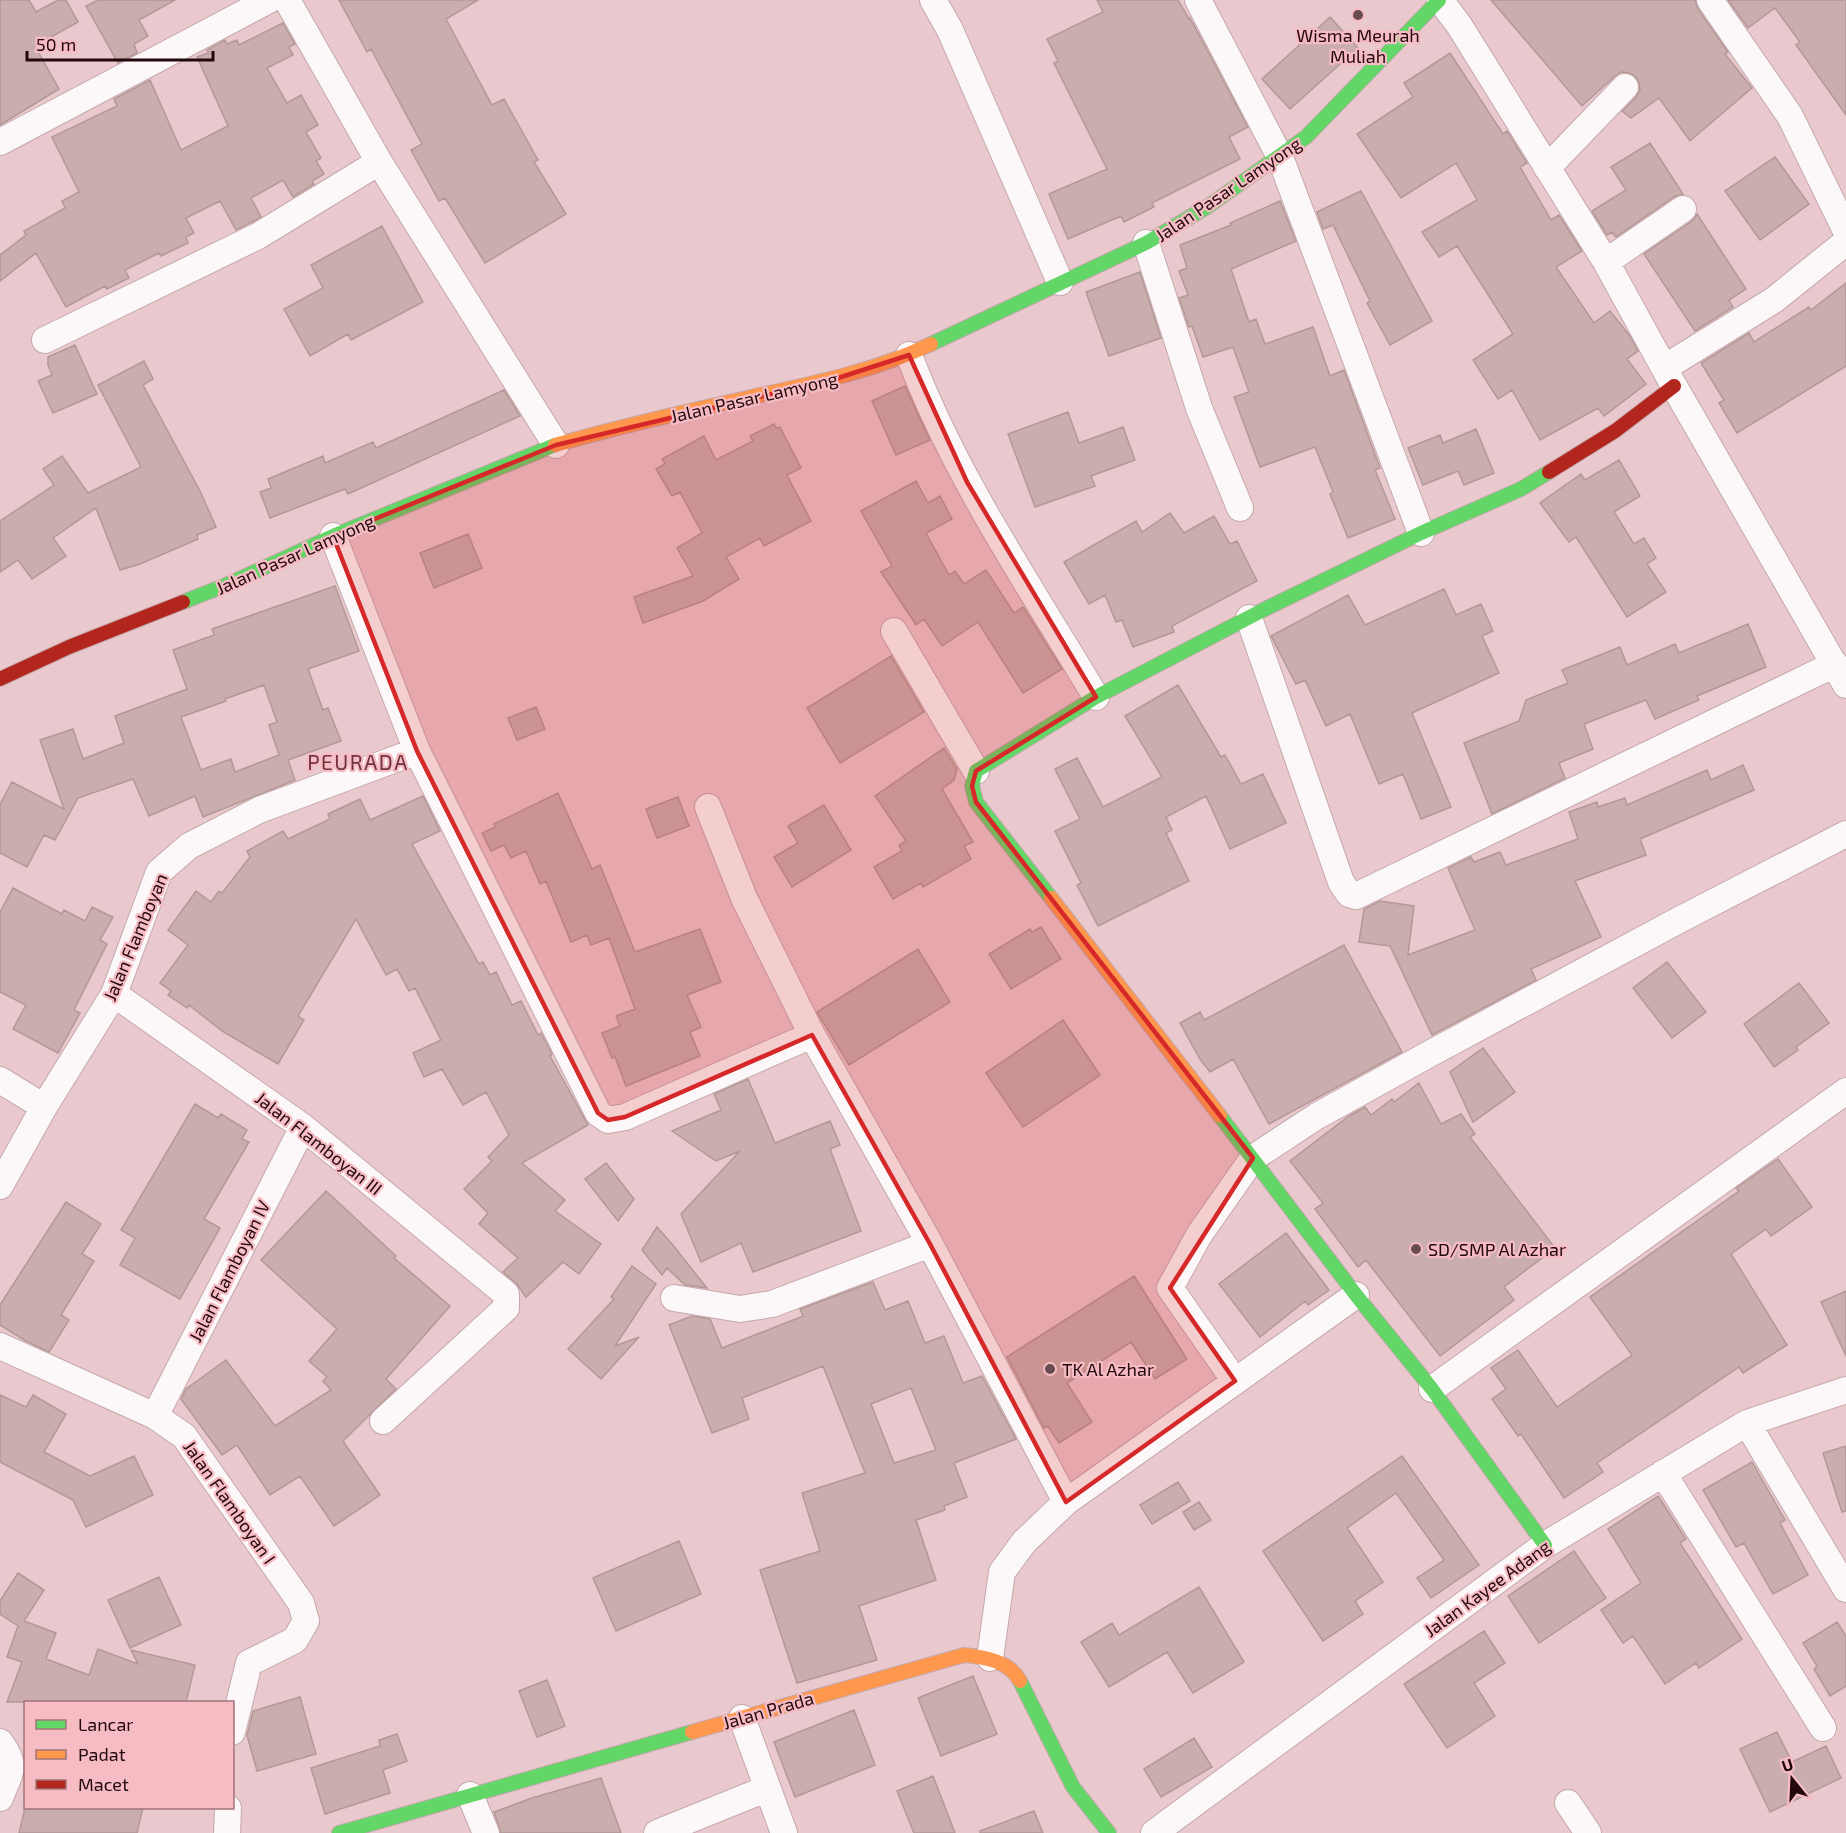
<svg xmlns="http://www.w3.org/2000/svg" width="1846" height="1833" font-family="'Exo 2',sans-serif">
  <style>
    .building { fill: #caaeae; stroke: #b29897; stroke-width: 1.5; fill-rule: evenodd }
    .lines { fill: none; stroke-linecap: round; stroke-linejoin: round }
    .street-casing { stroke: #c4a8ac; stroke-width: 28 }
    .fast-casing { stroke: #c4a8ac; stroke-width: 16 }
    .slow-casing { stroke: #c4a8ac; stroke-width: 16 }
    .jam-casing { stroke: #c4a8ac; stroke-width: 16 }
    .street { stroke: #fcf7f8; stroke-width: 26 }
    .fast { stroke: #63d668; stroke-width: 14 }
    .slow { stroke: #ff974d; stroke-width: 14 }
    .jam { stroke: #b3261e; stroke-width: 14 }
    .marked { fill: #d62828; fill-opacity: 0.2; stroke: #d62828; stroke-width: 4.5; stroke-linejoin: round }
    .poi-dot { fill: #684c51; stroke: #f7bcc3; stroke-width: 2 }
    .labels { text-anchor: middle; dominant-baseline: central; stroke-width: 4.5; stroke-linejoin: round; paint-order: stroke }
    .poi-label { font-size: 18px; fill: #22090d; stroke: #f7bcc3; text-anchor: start }
    .street-label { font-size: 18px; fill: #22090d; stroke: #f7bcc3 }
    .quarter-label { font-size: 21px; letter-spacing: 1.5px; fill: #6f333d; stroke: #f7bcc3 }
  </style>
  <rect width="100%" height="100%" fill="#eac9ce"/>
  <path class="building" d="M0 0H29L36 12 58 0H66L78 22 35 46 59 89 0 125Z
    M98 0H175L139 20 148 36 134 44 137 53 118 63 86 6Z
    M339 0H478L446 19 492 105 504 99 538 160 534 162 566 214 485 263 445 198 439 201 411 150 422 144 371 49 367 52Z
    M1097 0H1178L1189 19 1190 18 1248 127 1229 137 1240 159 1152 203 1154 207 1124 222 1121 216 1068 239 1049 194 1107 169 1054 63 1058 61 1047 39 1103 12Z
    M1491 0H1695L1698 9 1728 52 1725 54 1752 88 1690 141 1659 98 1631 118 1622 111 1636 97 1640 90 1639 82 1635 76 1629 73 1621 72 1615 76 1582 106Z
    M1728 0H1846V115L1796 45 1800 42 1775 8 1748 28Z
    M1330 17 1358 48 1290 109 1262 79Z
    M283 23 295 44 289 47 293 55 267 68 287 103 301 95 318 125 306 132 321 158 316 161 324 174 312 181 314 184 293 197 283 180 251 198 261 217 236 230 220 201 186 218 194 233 186 237 188 243 161 256 159 253 125 270 129 278 107 289 105 286 66 307 36 253 0 281V255L26 235 24 231 65 208 62 201 79 192 52 137 117 106 114 99 150 80 181 150 228 126 197 57 208 53 207 50 225 40 227 44 237 40 239 45Z
    M1450 53 1503 134 1507 131 1527 163 1520 167 1551 220 1559 215 1582 251 1556 267 1594 323 1610 311 1630 336 1638 351 1627 359 1646 384 1604 416 1598 408 1540 440 1512 390 1498 399 1473 360 1513 334 1457 246 1439 257 1422 232 1477 200 1456 163 1401 198 1357 134 1413 97 1404 83Z
    M1650 143 1683 194 1674 197 1616 237 1612 232 1607 235 1592 211 1626 190 1611 167Z
    M1775 157 1809 204 1760 240 1725 191Z
    M1361 191 1432 321 1390 345 1367 303 1370 301 1333 225 1323 229 1317 212Z
    M1280 201 1296 241 1231 269 1249 322 1256 319 1265 344 1313 327 1330 376 1344 370 1380 468 1375 470 1395 519 1348 538 1330 494 1333 492 1315 447 1260 467 1234 397 1249 392 1233 347 1203 357 1192 326 1189 327 1179 298 1188 295 1179 271 1187 268 1180 245 1231 225 1230 223Z
    M1697 214 1746 289 1729 300 1733 307 1695 331 1644 254 1692 221Z
    M382 226 423 302 351 340 348 334 310 356 284 309 323 288 311 265Z
    M1140 272 1161 338 1109 356 1086 292Z
    M1846 283V366L1737 433 1719 403 1724 400 1701 363 1749 333 1754 342 1809 307 1811 310Z
    M75 345 97 394 53 413 38 381 52 375 48 365V357Z
    M144 361 153 379 143 385 200 491 216 527 197 535 198 539 140 564 120 570 96 508 53 538 66 556 32 579 18 560 0 572V521L54 485 43 469 62 456 88 493 141 467 98 385Z
    M905 386 930 440 896 455 872 401Z
    M504 390 520 416 348 494 345 489 270 518 260 492 271 488 268 479 323 456 325 463 373 442 376 448Z
    M1068 412 1079 443 1123 427 1135 460 1091 476 1095 486 1035 507 1008 434Z
    M774 424 776 428 780 427 801 468 787 475 811 521 764 546 760 538 726 557 739 579 703 601 643 623 634 597 693 576 677 548 702 533 680 492 672 496 656 469 665 464 662 459 704 436 716 460 753 441 750 436Z
    M1476 429 1494 473 1464 485 1458 471 1423 485 1408 448 1440 435 1443 443Z
    M1619 460 1640 496 1614 512 1634 544 1644 538 1656 558 1647 564 1666 592 1627 617 1576 537 1569 542 1540 503 1581 474 1585 480Z
    M916 481 928 503 940 496 952 519 926 533 949 575 955 571 964 584 986 570 1014 613 1023 607 1062 669 1023 693 978 622 942 646 924 619 916 625 881 572 892 566 861 511Z
    M1170 513 1184 533 1214 516 1230 544 1237 541 1257 581 1172 626 1174 632 1133 647 1122 620 1116 622 1105 595 1089 604 1064 562 1136 521 1142 532Z
    M468 534 482 568 434 588 420 553Z
    M335 586 359 651 308 669 323 710 328 708 341 741 288 760 295 780 203 817 195 796 149 816 133 779 78 798 55 840 44 835 27 867 0 853V804L12 782 64 809 40 740 73 729 83 759 124 743 115 716 187 689 173 650 214 635 212 629ZM264 685 277 722 269 725 279 755 235 772 231 759 201 770 181 717 226 701 225 699Z
    M1444 589 1456 615 1481 604 1493 631 1482 636 1499 673 1412 713 1451 807 1421 819 1403 774 1379 784 1350 714 1326 726 1305 680 1296 684 1271 636 1348 595 1365 625Z
    M1748 624 1766 667 1697 696 1699 700 1655 719 1646 700 1584 724 1593 749 1559 763 1565 778 1492 814 1464 743 1519 721 1526 700 1568 683 1562 670 1620 647 1627 665 1675 644 1679 653Z
    M891 656 924 712 840 763 807 708Z
    M1178 685 1221 757 1225 755 1241 784 1263 774 1286 823 1230 849 1206 796 1166 817 1172 830 1166 833 1189 881 1098 926 1077 885 1081 883 1055 831 1080 819 1055 769 1077 758 1103 807 1162 777 1125 716Z
    M536 707 545 729 517 740 508 718Z
    M944 748 957 769 954 780 942 789 973 842 964 846 971 859 923 887 921 883 893 899 874 867 902 851 899 845 906 841 875 796Z
    M1743 765 1754 790 1640 839 1646 855 1575 881 1601 937 1531 969 1536 980 1432 1035 1390 946 1359 942 1364 909 1380 901 1414 906 1408 955 1475 930 1448 868 1471 857 1474 862 1500 852 1506 865 1578 839 1569 812 1597 802 1598 807 1625 798 1627 805 1707 770 1711 780Z
    M558 793 592 869 600 865 635 952 700 929 721 982 687 995 701 1027 690 1032 700 1056 626 1086 615 1057 612 1058 602 1033 620 1026 616 1016 635 1009 609 938 591 945 587 935 571 942 546 881 540 884 526 851 511 858 504 845 491 851 482 833 495 827 494 824Z
    M423 796 440 831 412 844 479 964 483 962 490 975 496 972 512 1005 521 1001 538 1035 541 1033 552 1054 550 1056 588 1125 522 1163 565 1200 555 1211 601 1244 579 1274 563 1262 526 1297 516 1283 503 1272 518 1258 479 1224 488 1213 464 1189 492 1161 488 1157 509 1135 486 1092 463 1105 442 1069 424 1077 413 1053 441 1040 415 988 409 991 397 969 386 975 356 919 298 1016 304 1020 278 1064 222 1031 189 1005 187 1008 168 995 171 991 160 983 188 945 168 930 196 891 211 902 219 891 222 893 250 857 247 851 283 831 288 839 330 819 328 814 360 799 370 820Z
    M678 797 689 826 657 838 646 809Z
    M824 805 851 850 792 887 774 857 798 843 788 826Z
    M13 888 62 914 64 910 85 921 92 907 113 917 100 940 107 944 74 1010 80 1013 58 1053 13 1029 26 1005 0 992V912Z
    M1041 927 1061 959 1011 989 989 954 1030 929 1032 932Z
    M1344 945 1402 1052 1269 1124 1233 1059 1210 1072 1200 1059 1180 1023 1200 1012 1204 1020Z
    M918 949 950 1002 849 1065 817 1012Z
    M1667 962 1706 1012 1672 1038 1633 988Z
    M1799 983 1829 1023 1796 1047 1798 1050 1774 1067 1744 1024Z
    M1063 1020 1100 1075 1023 1127 986 1073Z
    M1483 1048 1515 1092 1473 1122 1450 1072Z
    M748 1079 775 1143 830 1121 840 1145 830 1149 861 1231 753 1272 741 1243 701 1262 681 1214 740 1151 716 1161 672 1131 721 1110 714 1094Z
    M1419 1083 1441 1124 1461 1114 1475 1134 1470 1137 1555 1248 1504 1287 1514 1300 1440 1356 1366 1260 1358 1267 1315 1209 1323 1203 1290 1161 1349 1116 1365 1107 1371 1115 1392 1099 1394 1102Z
    M195 1104 218 1118 221 1114 247 1130 242 1139 249 1142 204 1219 220 1228 180 1299 120 1265 135 1238 121 1230Z
    M1778 1159 1812 1207 1771 1236 1766 1229 1731 1254 1787 1345 1743 1373 1739 1367 1597 1463 1603 1472 1564 1498 1521 1434 1518 1436 1492 1399 1506 1389 1491 1368 1518 1350 1557 1407 1632 1355 1590 1297 1739 1191 1736 1188Z
    M606 1163 634 1199 618 1221 585 1179Z
    M326 1191 396 1256 394 1258 450 1306 386 1379 396 1389 343 1441 380 1495 334 1526 300 1476 270 1495 237 1445 222 1455 181 1399 186 1389 226 1360 275 1426 331 1390 323 1381 327 1377 309 1361 337 1329 261 1260Z
    M66 1202 101 1224 82 1254 94 1261 61 1315 69 1320 49 1352 26 1341 0 1325V1305Z
    M657 1227 672 1244 707 1288 685 1285 667 1268 662 1275 642 1250Z
    M1286 1233 1329 1290 1308 1305 1305 1301 1260 1337 1219 1284Z
    M632 1266 656 1284 615 1346 639 1337 601 1379 568 1349 614 1299 611 1297Z
    M1134 1276 1187 1359 1155 1379 1131 1342 1067 1383 1092 1422 1059 1443 1048 1426 1044 1428 1007 1357Z
    M873 1282 885 1310 908 1301 925 1343 944 1336 963 1383 982 1376 1016 1439 954 1463 967 1497 944 1506 945 1510 916 1520 936 1580 859 1606 877 1660 797 1683 760 1570 820 1551 802 1493 865 1473 823 1366 742 1398 749 1419 712 1433 669 1325 692 1316 710 1319 722 1348 803 1316 800 1309ZM911 1388 936 1450 894 1463 871 1404Z
    M1846 1291V1356L1821 1302Z
    M0 1395 26 1407 33 1395 66 1414 44 1452 90 1476 134 1456 153 1495 86 1527 73 1500 0 1462Z
    M1846 1446V1511L1842 1512 1823 1453Z
    M1402 1456 1479 1565 1431 1598 1417 1578 1444 1560 1396 1493 1347 1528 1383 1582 1355 1601 1363 1614 1323 1641 1263 1551Z
    M1752 1462 1785 1520 1780 1523 1808 1575 1773 1594 1744 1543 1736 1547 1703 1490Z
    M1178 1482 1190 1501 1152 1524 1140 1505Z
    M1658 1496 1686 1539 1680 1543 1742 1639 1699 1668 1696 1663 1665 1684 1633 1636 1623 1643 1601 1610 1641 1583 1608 1529Z
    M1199 1502 1211 1520 1194 1530 1183 1512Z
    M679 1541 701 1594 616 1631 593 1578Z
    M1574 1551 1606 1598 1539 1643 1508 1596Z
    M18 1573 44 1590 24 1621 56 1633 46 1659 89 1675 98 1649 138 1664 131 1650 195 1665 186 1702H7L22 1662 7 1657 18 1626 0 1614V1601Z
    M159 1577 181 1625 130 1648 108 1600Z
    M1199 1587 1244 1662 1193 1693 1167 1652 1109 1687 1081 1642 1112 1623 1119 1635Z
    M1837 1622 1846 1636V1686L1830 1696 1814 1669 1817 1666 1803 1643Z
    M1484 1631 1505 1663 1474 1683 1495 1716 1447 1748 1404 1684Z
    M973 1676 997 1734 941 1756 918 1698Z
    M547 1680 565 1726 537 1737 519 1691Z
    M300 1697 316 1754 257 1771 247 1735 253 1711Z
    M854 1710 875 1765 795 1797 774 1742Z
    M1777 1732 1792 1762 1826 1746 1841 1778 1770 1812 1740 1749Z
    M397 1734 407 1761 383 1770 390 1793 325 1814 311 1768 380 1746 379 1740Z
    M1194 1738 1212 1767 1161 1797 1144 1769Z
    M933 1776 955 1833H914L897 1791Z
    M601 1778 621 1833H501L494 1812 532 1798Z
    M25 1808H143L137 1833H19Z
    M1034 1811 1043 1833H980V1831Z"/>
  <g class="lines">
    <g class="street-casing">
      <path id="street" d="M287 0 379 162 556 445
        M933 0 950 30 1060 282
        M1198 0 1280 157 1421 533
        M1440 0 1459 25 1606 262 1674 386 1846 685
        M1710 0 1790 116 1846 231
        M0 142 269 0
        M1547 168 1625 87
        M1146 243 1199 408 1240 508
        M1606 262 1683 209
        M45 340 258 236 379 162
        M909 355C955 477 1030 586 1096 697
        M1664 368 1774 300 1846 242
        M333 536 417 751 598 1113 608 1120 625 1117 812 1035
        M1249 618 1341 882 1349 894 1356 896 1835 664
        M894 631 976 771
        M708 807 744 898 812 1035 930 1244 1066 1502
        M114 994 303 1127 506 1294V1308L383 1421
        M0 1080 44 1107
        M0 1186 44 1107 114 994 159 872 189 846 259 810 417 751
        M674 1298 740 1309 772 1304 930 1244
        M0 1346 155 1416 184 1436 301 1603 306 1621 295 1640 249 1663 232 1732
        M1235 1381 1170 1288 1199 1235 1253 1158 1317 1116 1433 1052 1679 920 1846 834
        M1432 1389 1846 1091
        M155 1416 303 1127
        M1747 1423 1846 1589
        M1663 1473 1823 1728
        M990 1658 1002 1572 1024 1542 1066 1502 1356 1295
        M742 1718 784 1833
        M0 1742C18 1766 10 1772 0 1798
        M470 1795 486 1833
        M1568 1803 1588 1833
        M227 1833 228 1808
        M657 1833 766 1789
        M1154 1833 1545 1545 1747 1423 1846 1390"/>
    </g>
    <g class="fast-casing">
      <path id="fast" d="M931 344 1146 243 1207 207 1306 137 1439 0
        M183 602 226 585 333 536 555 445
        M1051 898 976 802 972 786 976 771 1096 697 1267 608 1421 533 1521 489 1549 472
        M1220 1116 1356 1295 1432 1389 1545 1545
        M1020 1681 1073 1787 1109 1833
        M339 1833 692 1732"/>
    </g>
    <g class="slow-casing">
      <path id="slow" d="M555 445C618 427 683 412 747 398 810 384 873 372 931 344
        M1051 898 1220 1116
        M692 1732 964 1655C985 1657 1009 1661 1020 1681"/>
    </g>
    <g class="jam-casing">
      <path id="jam" d="M1549 472 1615 431 1674 386
        M0 679 69 647 183 602"/>
    </g>
    <use href="#street" class="street"/>
    <use href="#fast" class="fast"/>
    <use href="#slow" class="slow"/>
    <use href="#jam" class="jam"/>
  </g>
  <path class="marked" d="M909 355 967 482 1096 697 976 771 972 786 976 802 1253 1158 1170 1288 1235 1381 1066 1502 930 1244 812 1035 625 1117 608 1120 598 1113 417 751 333 536 556 445 835 379Z"/>
  <g class="poi-dot">
    <circle cx="1358" cy="15" r="6"/>
    <circle cx="1416" cy="1249" r="6"/>
    <circle cx="1050" cy="1369" r="6"/>
  </g>
  <g class="labels">
    <g class="poi-label">
      <text x="1358" y="35" text-anchor="middle">Wisma Meurah<tspan x="1358" dy="21">Muliah</tspan></text>
      <text x="1428" y="1249">SD/SMP Al Azhar</text>
      <text x="1062" y="1369">TK Al Azhar</text>
    </g>
    <g class="street-label">
      <text transform="translate(1228 189) rotate(-34)">Jalan Pasar Lamyong</text>
      <text transform="translate(754 397) rotate(-13)">Jalan Pasar Lamyong</text>
      <text transform="translate(295 554) rotate(-24)">Jalan Pasar Lamyong</text>
      <text transform="translate(135 937) rotate(-67)">Jalan Flamboyan</text>
      <text transform="translate(319 1143) rotate(38)">Jalan Flamboyan III</text>
      <text transform="translate(229 1271) rotate(-63)">Jalan Flamboyan IV</text>
      <text transform="translate(230 1502) rotate(55)">Jalan Flamboyan I</text>
      <text transform="translate(1487 1588) rotate(-36)">Jalan Kayee Adang</text>
      <text transform="translate(768 1710) rotate(-16)">Jalan Prada</text>
    </g>
    <g class="quarter-label">
      <text x="358" y="761">PEURADA</text>
    </g>
  </g>
  <rect x="24" y="1701" width="210" height="108" fill="#f7bcc3" stroke="#a2747a" stroke-width="1.5"/>
  <rect x="36" y="1720" width="30" height="9" fill="#63d668" stroke="#a2747a" stroke-width="1.5"/>
  <text x="78" y="1731" font-size="18" fill="#22090d">Lancar</text>
  <rect x="36" y="1750" width="30" height="9" fill="#ff974d" stroke="#a2747a" stroke-width="1.5"/>
  <text x="78" y="1761" font-size="18" fill="#22090d">Padat</text>
  <rect x="36" y="1780" width="30" height="9" fill="#b3261e" stroke="#a2747a" stroke-width="1.5"/>
  <text x="78" y="1791" font-size="18" fill="#22090d">Macet</text>
  <g transform="translate(1792 1779) rotate(342)" stroke="#f7bcc3" stroke-width="4.5" paint-order="stroke">
  <path d="M0-4.5L10 22L0 15L-10 22Z" fill="#22090d"/>
  <text y="-9" font-size="16" font-weight="bold" text-anchor="middle" fill="#22090d">U</text>
  </g>
  <path d="M27 51v9h186v-9" fill="none" stroke="#22090d" stroke-width="3"/>
  <text x="36" y="51" font-size="18" fill="#22090d" stroke="#f7bcc3" stroke-width="4.5" paint-order="stroke">50 m</text>
</svg>
